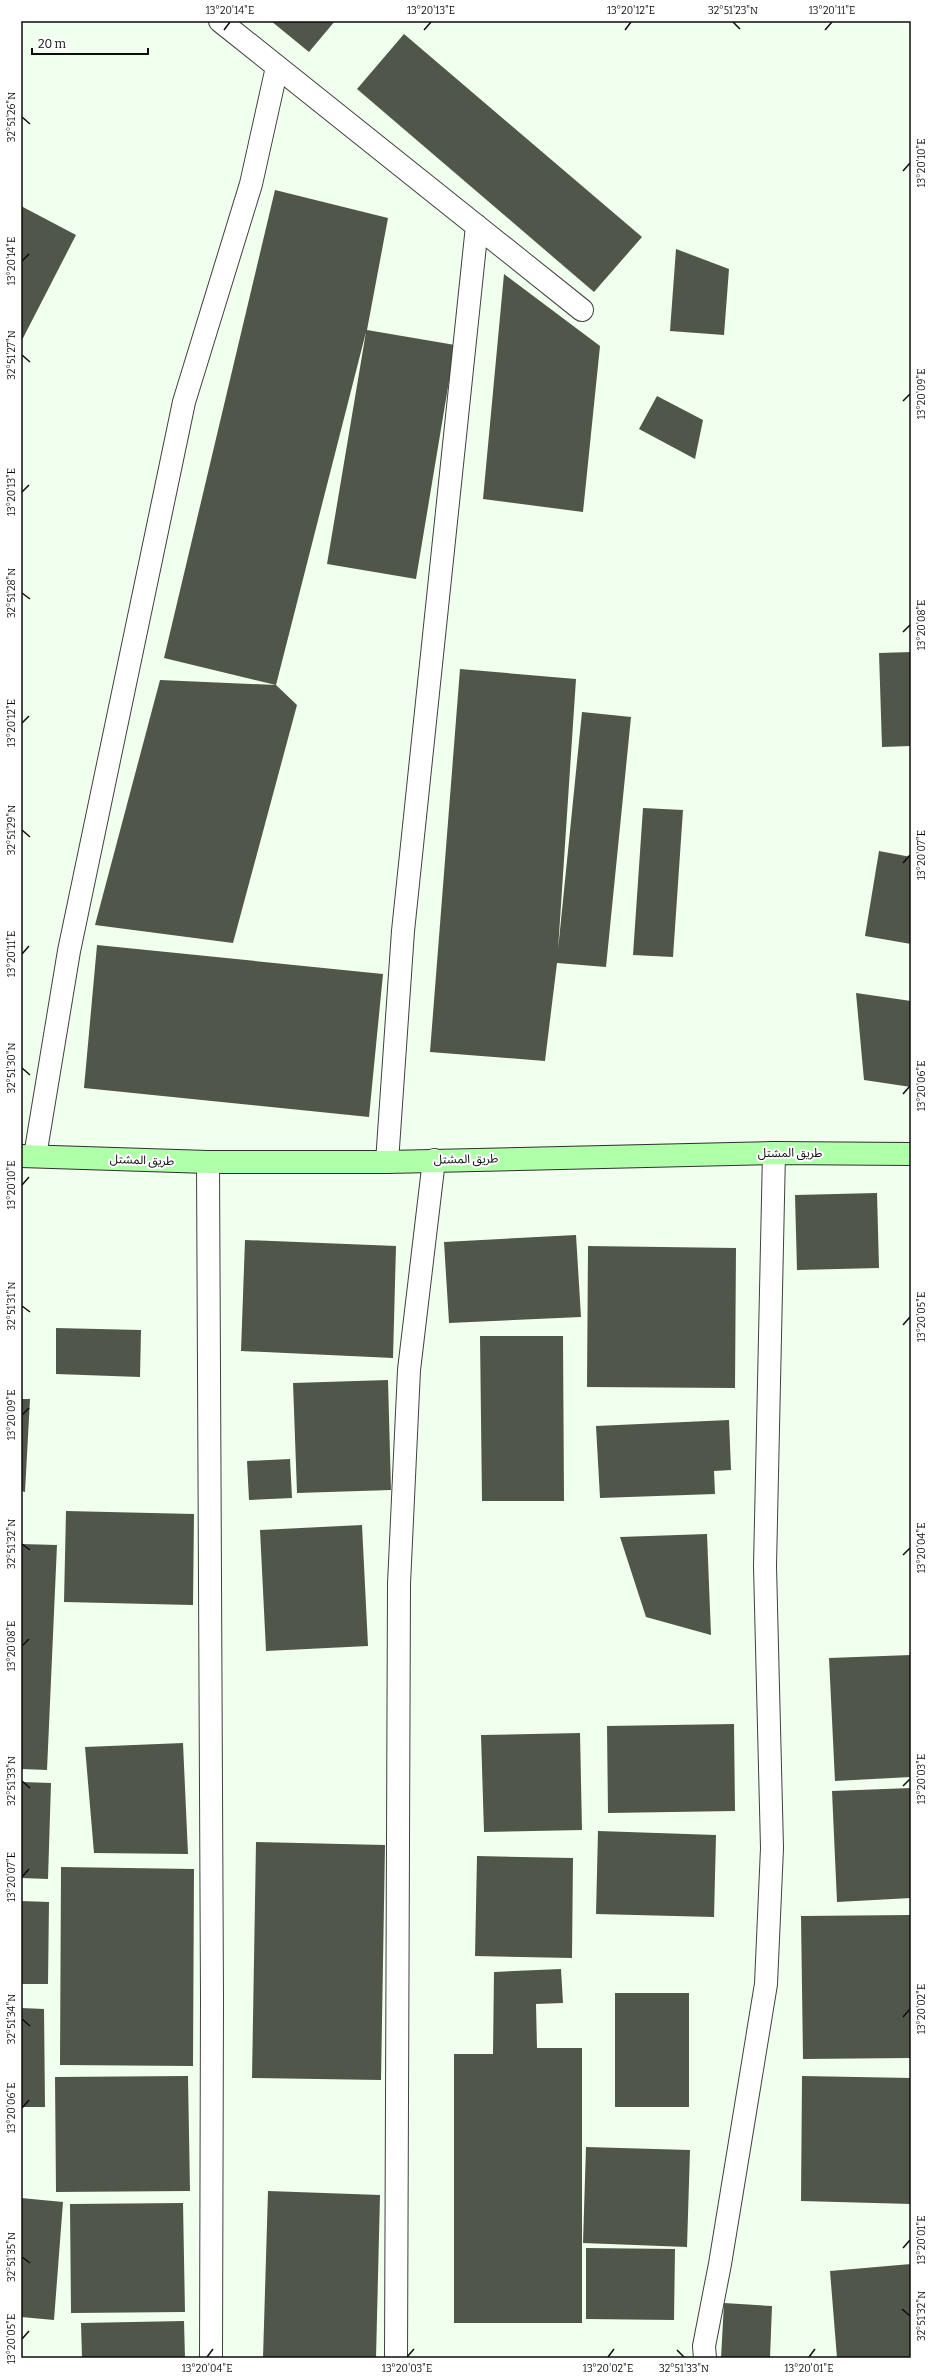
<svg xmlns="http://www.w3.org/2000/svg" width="932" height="2379" font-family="Bitter,'Noto Sans Arabic',serif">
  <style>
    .building { fill: #51564a }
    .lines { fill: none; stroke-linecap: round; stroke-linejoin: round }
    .street-casing { stroke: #404040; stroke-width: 24 }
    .secondary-casing { stroke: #2f2f2f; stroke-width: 24 }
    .street { stroke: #fff; stroke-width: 22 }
    .secondary { stroke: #b0ffa9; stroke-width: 22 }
    .ticks { fill: none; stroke: #0d0d0d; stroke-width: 1.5 }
    .labels { text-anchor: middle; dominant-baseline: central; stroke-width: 4; stroke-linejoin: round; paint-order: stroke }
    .street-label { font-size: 12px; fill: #0d0d0d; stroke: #fff }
    .neatline { fill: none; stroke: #0d0d0d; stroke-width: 1.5 }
    .ticks-label { font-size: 10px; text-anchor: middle; fill: #0d0d0d }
  </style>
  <rect width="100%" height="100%" fill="#f1ffee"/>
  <path class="building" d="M271 21H335L309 52Z
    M404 34 642 237 594 292 357 89Z
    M275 190 388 218 367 330 455 345 416 579 327 564 366 332 276 685 164 658Z
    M21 206 76 235 21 342Z
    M676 249 729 269 724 335 670 331Z
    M504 274 600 346 583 512 483 499Z
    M657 396 703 420 695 459 639 429Z
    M911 652V746L882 747 879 653Z
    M460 669 576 679 558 950 582 712 631 717 606 967 557 963 545 1061 430 1052Z
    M160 680 276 685 297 705 233 943 95 925Z
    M643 808 683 810 673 957 633 955Z
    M879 851 911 857V944L865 936Z
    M97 945 383 974 369 1117 84 1088Z
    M856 993 911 1001V1087L864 1080Z
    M877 1193 879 1268 797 1270 795 1195Z
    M576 1235 581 1317 449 1323 444 1242Z
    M245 1240 396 1246 393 1358 241 1351Z
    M588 1246 736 1248 735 1388 587 1387Z
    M56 1328 141 1330 140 1377 56 1374Z
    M480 1336H563L564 1501H482Z
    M388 1380 391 1490 297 1493 293 1383Z
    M21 1399H30L25 1492 21 1491Z
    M729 1420 731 1470 714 1471 715 1494 600 1498 596 1426Z
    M290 1459 292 1498 249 1500 247 1461Z
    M66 1511 194 1514 193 1605 64 1602Z
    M362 1525 368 1646 266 1651 260 1530Z
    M707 1534 711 1635 646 1617 620 1537Z
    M21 1544 57 1545 47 1770 21 1769Z
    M911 1655V1777L835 1781 829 1658Z
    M734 1724 735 1811 608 1813 607 1726Z
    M580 1733 582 1830 484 1832 481 1735Z
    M183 1743 188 1854 94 1853 85 1747Z
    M21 1782 51 1783 48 1879 21 1878Z
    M911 1788V1898L837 1902 832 1791Z
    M598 1831 716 1835 714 1917 596 1914Z
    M256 1842 385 1845 381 2080 252 2078Z
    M477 1856 573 1858 572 1958 475 1956Z
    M61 1867 194 1869 193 2066 60 2065Z
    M21 1901 49 1902 48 1984H21Z
    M911 1915V2058L803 2059 801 1916Z
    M561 1969 563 2003 536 2004 537 2048H582V2323H454V2054H493L494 1972Z
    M615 1993H689V2107H615Z
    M21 2008 44 2009 45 2107H21Z
    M188 2076 190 2191 56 2192 55 2077Z
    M802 2076 911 2078V2204L801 2201Z
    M586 2147 690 2150 687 2247 583 2243Z
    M268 2191 380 2195 376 2358H263Z
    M21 2198 63 2202 54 2320 21 2317Z
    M183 2203 185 2312 71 2313 70 2204Z
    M586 2248 675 2249 674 2320 586 2319Z
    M911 2264V2358H837L830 2271Z
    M724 2303 772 2306 770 2358H721Z
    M184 2321 185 2358H82L81 2323Z"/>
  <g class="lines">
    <g class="street-casing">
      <path id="street" d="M220 21 582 310
        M35 1156 69 951 184 402 251 184 277 67
        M208 1162 212 1998 211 2358
        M387 1162 403 931 477 226
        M396 2358 399 1584 409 1370 434 1160
        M705 2358 704 2346 720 2264 766 1984 772 1848 765 1566 774 1153"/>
    </g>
    <g class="secondary-casing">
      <path id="secondary" d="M21 1156 208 1162H387L774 1153 911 1154"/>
    </g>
    <use href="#street" class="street"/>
    <use href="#secondary" class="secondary"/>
  </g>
  <path class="ticks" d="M733 22 740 29M224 30 230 22M424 30 431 22M625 30 631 22M825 30 832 22M22 117 30 124M903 171 910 163M22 261 29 254M22 355 30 362M903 401 910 394M22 492 29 485M22 593 30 599M903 632 910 625M22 723 29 716M22 830 30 837M903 863 910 855M22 954 29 946M22 1068 30 1075M903 1094 910 1086M22 1185 29 1177M22 1306 30 1312M903 1325 910 1317M22 1415 29 1408M22 1544 30 1550M903 1555 910 1548M22 1646 29 1639M22 1781 30 1788M903 1786 910 1779M22 1877 29 1869M903 2017 910 2009M22 2019 30 2026M22 2108 29 2100M903 2248 910 2240M22 2257 30 2263M902 2309 910 2316M22 2339 29 2331M677 2350 684 2357M207 2357 213 2349M407 2357 414 2349M608 2357 614 2349M809 2357 815 2349"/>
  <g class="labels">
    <g class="street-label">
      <text x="790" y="1153">طريق المشتل</text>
      <text transform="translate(466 1159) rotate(-1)">طريق المشتل</text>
      <text transform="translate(142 1160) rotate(2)">طريق المشتل</text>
    </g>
  </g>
  <rect width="932" height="2379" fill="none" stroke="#ffffff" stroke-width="44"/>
  <path d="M32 48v6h116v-6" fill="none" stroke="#0d0d0d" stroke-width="2"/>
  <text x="38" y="48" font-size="12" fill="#0d0d0d" stroke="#ffffff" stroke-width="3" paint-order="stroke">20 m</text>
  <rect x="22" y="22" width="888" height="2335" class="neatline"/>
  <g class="ticks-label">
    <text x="230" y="14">13°20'14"E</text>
    <text x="431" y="14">13°20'13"E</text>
    <text x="631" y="14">13°20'12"E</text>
    <text x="733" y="14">32°51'23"N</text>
    <text x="832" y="14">13°20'11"E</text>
    <text transform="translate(11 117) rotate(-90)" y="4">32°51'26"N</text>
    <text transform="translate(921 163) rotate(-90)" y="4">13°20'10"E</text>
    <text transform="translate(11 261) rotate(-90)" y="4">13°20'14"E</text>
    <text transform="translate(11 355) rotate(-90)" y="4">32°51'27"N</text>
    <text transform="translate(921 394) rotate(-90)" y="4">13°20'09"E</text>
    <text transform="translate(11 492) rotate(-90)" y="4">13°20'13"E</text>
    <text transform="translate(11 593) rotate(-90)" y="4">32°51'28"N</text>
    <text transform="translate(921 625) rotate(-90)" y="4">13°20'08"E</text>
    <text transform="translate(11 723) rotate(-90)" y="4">13°20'12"E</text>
    <text transform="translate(11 830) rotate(-90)" y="4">32°51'29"N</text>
    <text transform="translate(921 855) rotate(-90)" y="4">13°20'07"E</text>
    <text transform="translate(11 954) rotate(-90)" y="4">13°20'11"E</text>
    <text transform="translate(11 1068) rotate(-90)" y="4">32°51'30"N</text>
    <text transform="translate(921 1086) rotate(-90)" y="4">13°20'06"E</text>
    <text transform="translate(11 1185) rotate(-90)" y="4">13°20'10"E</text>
    <text transform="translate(11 1306) rotate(-90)" y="4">32°51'31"N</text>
    <text transform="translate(921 1317) rotate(-90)" y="4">13°20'05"E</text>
    <text transform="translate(11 1415) rotate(-90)" y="4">13°20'09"E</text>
    <text transform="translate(11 1544) rotate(-90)" y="4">32°51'32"N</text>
    <text transform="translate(921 1548) rotate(-90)" y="4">13°20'04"E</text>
    <text transform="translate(11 1646) rotate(-90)" y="4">13°20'08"E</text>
    <text transform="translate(921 1779) rotate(-90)" y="4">13°20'03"E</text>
    <text transform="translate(11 1781) rotate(-90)" y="4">32°51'33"N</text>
    <text transform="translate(11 1877) rotate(-90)" y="4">13°20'07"E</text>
    <text transform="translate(921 2009) rotate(-90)" y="4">13°20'02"E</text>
    <text transform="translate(11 2019) rotate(-90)" y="4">32°51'34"N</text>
    <text transform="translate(11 2108) rotate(-90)" y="4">13°20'06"E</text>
    <text transform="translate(921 2240) rotate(-90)" y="4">13°20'01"E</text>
    <text transform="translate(11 2257) rotate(-90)" y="4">32°51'35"N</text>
    <text transform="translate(921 2316) rotate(-90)" y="4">32°51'32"N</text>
    <text transform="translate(11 2339) rotate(-90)" y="4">13°20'05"E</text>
    <text x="207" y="2372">13°20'04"E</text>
    <text x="407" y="2372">13°20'03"E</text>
    <text x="608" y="2372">13°20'02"E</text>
    <text x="684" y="2372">32°51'33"N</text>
    <text x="809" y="2372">13°20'01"E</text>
  </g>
</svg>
